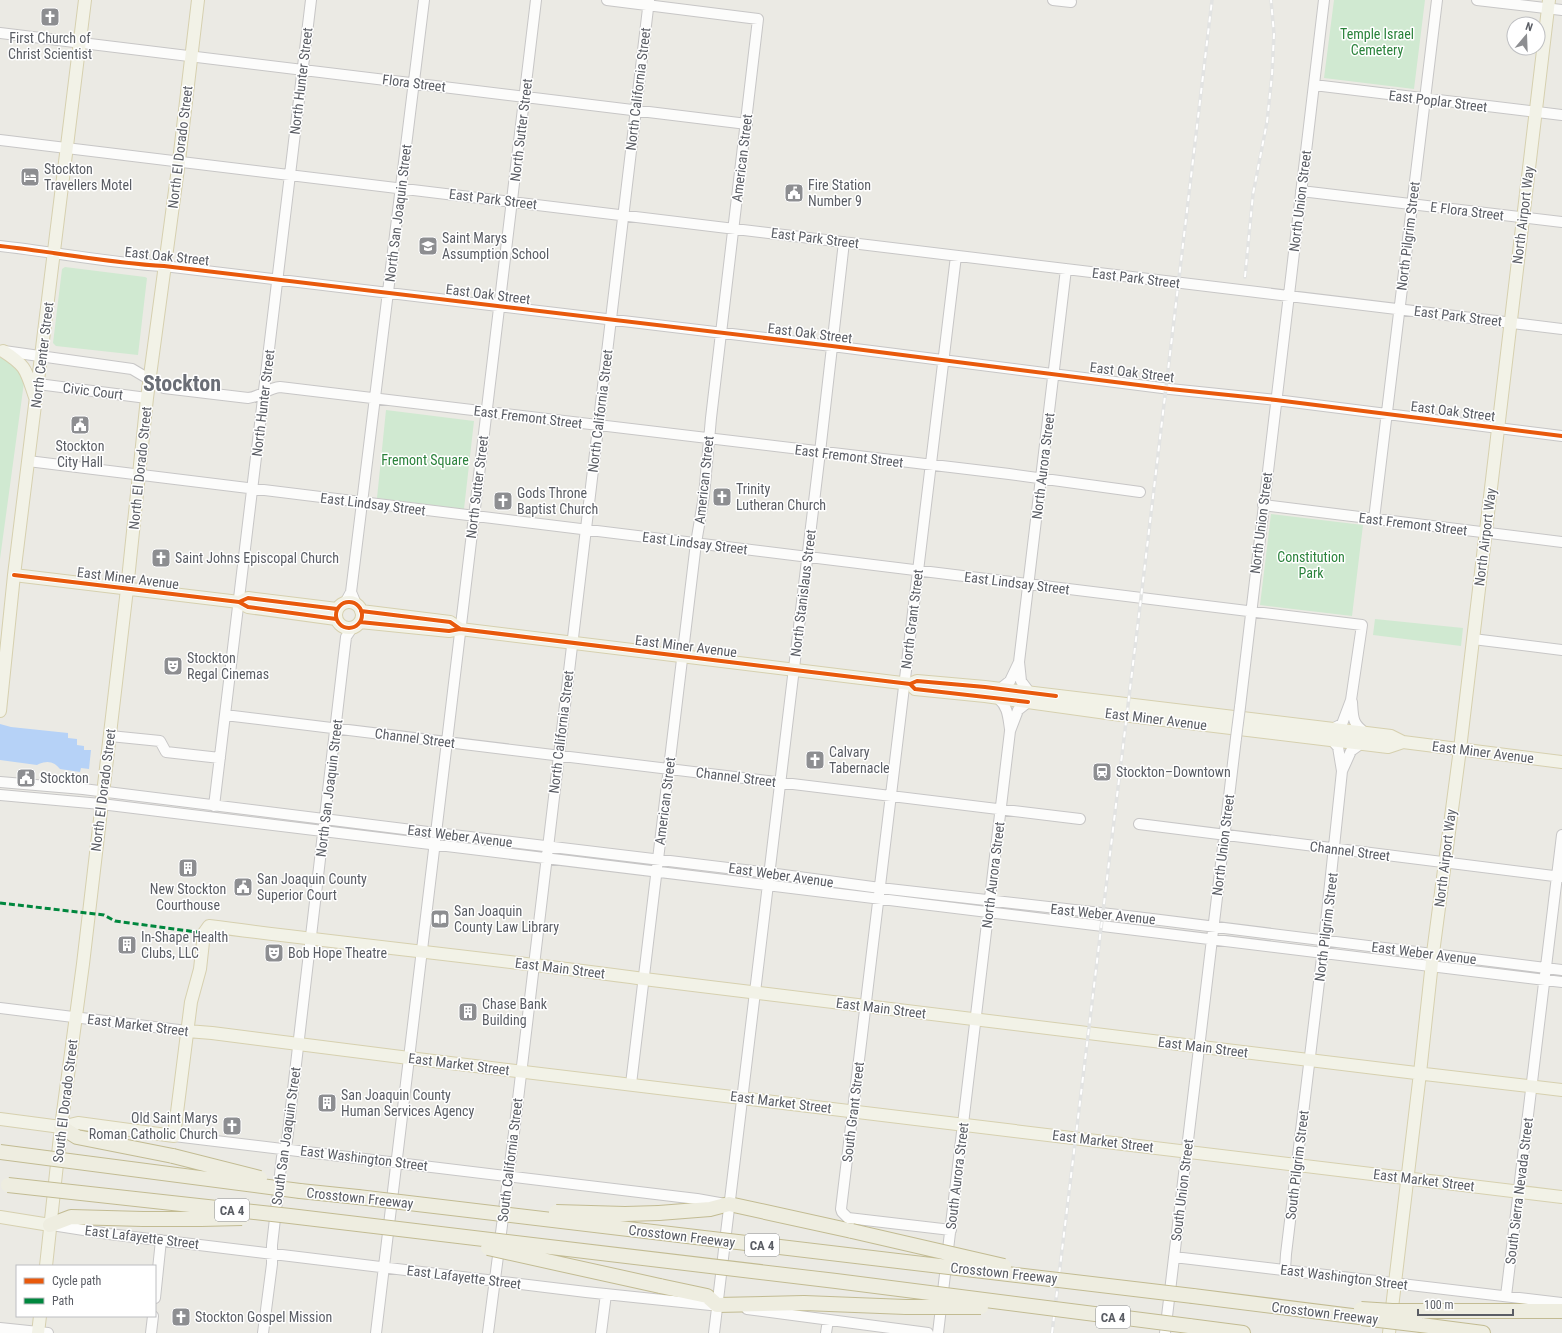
<svg xmlns="http://www.w3.org/2000/svg" width="1562" height="1333" font-family="'Roboto Condensed',sans-serif">
  <style>
    .green { fill: #d0e9d1 }
    .water { fill: #b6d2f7 }
    .lines { fill: none; stroke-linecap: round; stroke-linejoin: round }
    .minor-casing { stroke: #c7c6c6; stroke-width: 12 }
    .major-casing { stroke: #d6d0af; stroke-width: 14 }
    .highway-casing { stroke: #c2bb92; stroke-width: 16 }
    .minor { stroke: #fcfcfb; stroke-width: 10 }
    .major { stroke: #f2f2e7; stroke-width: 12 }
    .highway { stroke: #eeede0; stroke-width: 14 }
    .rail-casing { stroke: #e2e3e2; stroke-width: 3.5 }
    .rail { stroke: #fff; stroke-width: 2; stroke-dasharray: 6; stroke-linecap: butt }
    .minor-bridge-casing { stroke: #c7c6c6; stroke-width: 12; stroke-linecap: butt }
    .highway-bridge-casing { stroke: #c2bb92; stroke-width: 16; stroke-linecap: butt }
    .minor-bridge { stroke: #fcfcfb; stroke-width: 10 }
    .highway-bridge { stroke: #eeede0; stroke-width: 14 }
    .quiet { stroke: #00873e; stroke-width: 3; stroke-dasharray: 6 3; stroke-linecap: butt }
    .cycleway-casing { stroke: #fff; stroke-width: 6 }
    .cycleway { stroke: #e8590c; stroke-width: 4 }
    .labels { text-anchor: middle; dominant-baseline: central; stroke-width: 3; stroke-linejoin: round; paint-order: stroke }
    .shield { fill: #fff; stroke: #8c8e92; stroke-width: 1 }
    .shield-label { font-size: 13px; font-weight: bold; fill: #5a5d64 }
    .park-label { font-size: 14px; fill: #2a823b; stroke: #fff }
    .poi-label { font-size: 14px; fill: #5a5d64; stroke: #fff; text-anchor: start }
    .street-label { font-size: 14px; fill: #5a5d64; stroke: #fff }
    .town-label { font-size: 22px; font-weight: bold; fill: #6a6e76; stroke: #fff }
  </style>
  <rect width="100%" height="100%" fill="#ebeae4"/>
  <path class="green" d="M1334 0H1425L1414 89 1324 78Z
    M65 267 145 277 147 278 138 355 56 346 53 343 62 269Z
    M0 358H6L25 375 0 559Z
    M386 410 474 421 464 509 377 498Z
    M1271 514 1363 525 1352 616 1260 605Z
    M1375 619 1463 628 1461 646 1373 635Z"/>
  <path class="water" d="M0 724 11 727 68 733V738L77 739V745L84 746V750H91L89 769 81 768 80 772 60 769C54 761 46 760 37 765L0 760Z"/>
  <g class="lines">
    <g class="minor-casing">
      <path id="minor" d="M607 0 758 19 711 418 704 496 696 543 631 1084
        M1053 0 1071 2
        M1477 0 1562 10
        M0 33 747 124
        M1314 85 1562 115
        M0 140 1562 329
        M1301 191 1562 222
        M0 246C55 252 109 263 164 266L832 346 1170 389 1276 400 1562 436
        M4 351 132 369 164 388 248 398C260 397 268 388 280 387L1009 474 1140 492
        M38 384 147 398
        M28 461 1362 625 1351 700 1342 724 1332 729
        M1263 505 1562 542
        M1374 519 1437 0
        M351 592 356 604
        M345 603 351 592 424 0
        M1473 639 1562 650
        M1000 689 1010 681 1019 662
        M1030 693 1021 681 1019 662 1066 269
        M998 698C1008 707 1008 716 1010 729
        M1352 702C1353 717 1352 724 1366 733
        M1240 707 1324 0
        M225 715 1080 819
        M110 736 160 741 166 752 220 758
        M1342 771 1351 751 1362 743
        M0 782 83 789 436 833 769 873 880 888 1136 917 1562 970
        M0 795 101 804 1562 982
        M214 806 311 0
        M1139 824 1562 877
        M0 1008 187 1031
        M174 1136 697 1199 725 1204
        M52 1225 109 1234 586 1292 720 1306
        M951 1230 848 1218 842 1212 841 1209 956 256
        M1174 1257 1562 1303
        M1285 1270 1286 1254 1324 941 1342 771 1338 747 1331 739
        M1506 1296 1562 835
        M155 1298 161 1240
        M747 1309 928 1333
        M0 1328 48 1333
        M151 1333 153 1316
        M263 1333 272 1264V1245L282 1157 287 1141 346 637 352 628
        M376 1333 536 0
        M488 1333 514 1133 649 0
        M601 1333 606 1294
        M714 1333 820 452 844 242
        M826 1333 828 1320
        M938 1333 1010 731 1018 710 1028 702
        M1165 1333 1236 738"/>
    </g>
    <g class="major-casing">
      <path id="major" d="M3 351C27 366 26 371 35 397
        M14 575 239 602 248 607 336 619
        M336 615a13 13 0 1 1 26 0a13 13 0 1 1-26 0Z
        M239 602 248 598 337 609
        M361 611 450 622 460 629
        M360 622 449 631 460 629 910 684 917 681 985 687 1350 731 1391 736 1403 742 1562 762
        M913 687 915 689 985 696 1114 714 1388 747 1403 742
        M0 711 14 575 85 0
        M187 1031 212 1033 409 1058 1562 1197
        M0 1119 61 1127 78 1123 174 1136 191 1002 200 969 204 933 209 926C354 945 499 959 644 979L1416 1073 1562 1090
        M0 1217 50 1225
        M46 1266 61 1127 83 964 127 589 147 398 179 161 198 0
        M38 1333 40 1316
        M1389 1333 1420 1073 1433 953 1460 749 1549 0"/>
    </g>
    <g class="highway-casing">
      <path id="highway" d="M61 1127 77 1137 173 1156
        M300 1191 358 1197
        M659 1213 710 1209 729 1204 852 1231
        M50 1225 71 1217 143 1219
        M660 1286 707 1296 717 1305 804 1303 906 1307
        M1193 1296 1360 1317
        M1423 1311H1562
        M1421 1325 1483 1333
        M1189 1326 1243 1333"/>
    </g>
    <use href="#minor" class="minor"/>
    <use href="#major" class="major"/>
    <use href="#highway" class="highway"/>
    <g class="rail-casing">
      <path id="rail" d="M1245 277 1253 194 1267 122 1272 75 1274 34 1271 0
        M1052 1333 1141 598 1212 0"/>
    </g>
    <use href="#rail" class="rail"/>
    <g class="minor-bridge-casing">
      <path id="minor-bridge" d="M1236 738 1240 707"/>
    </g>
    <g class="highway-bridge-casing">
      <path id="highway-bridge" d="M0 1152 300 1191
        M173 1156 260 1178
        M8 1185 290 1216 836 1281 1189 1326
        M358 1197 1193 1296
        M556 1212 625 1214 659 1213
        M143 1219H201L242 1218
        M852 1231 1004 1266
        M488 1248 660 1286
        M906 1307H981
        M1361 1309 1392 1311H1423
        M1362 1318 1421 1325"/>
    </g>
    <use href="#minor-bridge" class="minor-bridge"/>
    <use href="#highway-bridge" class="highway-bridge"/>
    <path class="quiet" d="M0 903 104 915 115 921 204 933"/>
    <g class="cycleway-casing">
      <path id="cycleway" d="M0 246C55 252 109 263 164 266L832 346 1170 389 1276 400 1562 436
        M14 575 239 602 248 607 336 619
        M336 615a13 13 0 1 1 26 0a13 13 0 1 1-26 0Z
        M239 602 248 598 337 609
        M361 611 450 622 460 629
        M360 622 449 631 460 629 910 684 917 681 985 687 1056 696
        M910 684 915 689 1028 702"/>
    </g>
    <use href="#cycleway" class="cycleway"/>
  </g>
  <defs>
    <g id="church-square" transform="scale(1)"><rect x="-9" y="-9" width="18" height="18" rx="4" fill="#8d8e91" stroke="#fff"/><path d="M-1.2-6h2.4v3.5h3.3v2.4h-3.3V6h-2.4V-.1h-3.3v-2.4h3.3Z" fill="#fff"/></g>
    <g id="hotel-square" transform="scale(1)"><rect x="-9" y="-9" width="18" height="18" rx="4" fill="#8d8e91" stroke="#fff"/><path d="M-6-4.5h1.5V1H6V5H4.5V3h-9V5H-6ZM-4 0a1.8 1.8 0 1 1 3.6 0ZM.5 0V-2.5h3Q6-2.5 6 0Z" fill="#fff"/></g>
    <g id="civic-square" transform="scale(1)"><rect x="-9" y="-9" width="18" height="18" rx="4" fill="#8d8e91" stroke="#fff"/><path d="M-.6-6.5H3V-4.5H.6V-3L4-1V1h2V6H-6V1h2V-1L-.6-3ZM-1.2 2.5V6h2.4V2.5Z" fill="#fff"/></g>
    <g id="school-square" transform="scale(1)"><rect x="-9" y="-9" width="18" height="18" rx="4" fill="#8d8e91" stroke="#fff"/><path d="M0-5L7-2L0 1L-7-2ZM-4 1L0 2.5L4 1V4Q0 6-4 4Z" fill="#fff"/></g>
    <g id="theatre-square" transform="scale(1)"><rect x="-9" y="-9" width="18" height="18" rx="4" fill="#8d8e91" stroke="#fff"/><path d="M-5-5.5Q0-4 5-5.5V0Q5 5 0 6Q-5 5-5 0ZM-3.3-2.5H-1v1.5H-3.3ZM1-2.5H3.3v1.5H1ZM-2.8 1Q0 5.5 2.8 1Z" fill="#fff"/></g>
    <g id="station-square" transform="scale(1)"><rect x="-9" y="-9" width="18" height="18" rx="4" fill="#8d8e91" stroke="#fff"/><path d="M-3-6H3Q5-6 5-4V2Q5 4 3 4L4.5 6H3L1.5 4h-3L-3 6H-4.5L-3 4Q-5 4-5 2V-4Q-5-6-3-6ZM-3.5-4v3h7v-3ZM-3.5 1v1.5H-2V1ZM2 1v1.5H3.5V1Z" fill="#fff"/></g>
    <g id="building-square" transform="scale(1)"><rect x="-9" y="-9" width="18" height="18" rx="4" fill="#8d8e91" stroke="#fff"/><path d="M-4-6H4V6H1V3H-1V6H-4ZM-2.5-4.3h1.7v1.8h-1.7ZM.8-4.3h1.7v1.8H.8ZM-2.5-1h1.7V.8h-1.7ZM.8-1h1.7V.8H.8Z" fill="#fff"/></g>
    <g id="library-square" transform="scale(1)"><rect x="-9" y="-9" width="18" height="18" rx="4" fill="#8d8e91" stroke="#fff"/><path d="M-6-4Q-3-5.5-.7-3.5V5Q-3 3-6 4ZM6-4Q3-5.5 .7-3.5V5Q3 3 6 4Z" fill="#fff"/></g>
  </defs>
  <g fill-rule="evenodd">
    <use href="#church-square" x="50" y="17"/>
    <use href="#hotel-square" x="30" y="177"/>
    <use href="#civic-square" x="794" y="193"/>
    <use href="#school-square" x="428" y="246"/>
    <use href="#civic-square" x="80" y="425"/>
    <use href="#church-square" x="722" y="497"/>
    <use href="#church-square" x="503" y="501"/>
    <use href="#church-square" x="161" y="558"/>
    <use href="#theatre-square" x="173" y="666"/>
    <use href="#church-square" x="815" y="760"/>
    <use href="#station-square" x="1102" y="772"/>
    <use href="#civic-square" x="26" y="778"/>
    <use href="#building-square" x="188" y="868"/>
    <use href="#civic-square" x="243" y="887"/>
    <use href="#library-square" x="440" y="919"/>
    <use href="#building-square" x="127" y="945"/>
    <use href="#theatre-square" x="274" y="953"/>
    <use href="#building-square" x="468" y="1012"/>
    <use href="#building-square" x="327" y="1103"/>
    <use href="#church-square" x="232" y="1126"/>
    <use href="#church-square" x="181" y="1317"/>
  </g>
  <g class="labels">
    <g class="shield">
      <rect x="215" y="1199" width="34" height="22" rx="3"/>
      <rect x="745" y="1234" width="34" height="22" rx="3"/>
      <rect x="1096" y="1306" width="34" height="22" rx="3"/>
    </g>
    <g class="shield-label">
      <text x="232" y="1210">CA 4</text>
      <text x="762" y="1245">CA 4</text>
      <text x="1113" y="1317">CA 4</text>
    </g>
    <g class="park-label">
      <text x="1377" y="34">Temple Israel<tspan x="1377" dy="16">Cemetery</tspan></text>
      <text x="425" y="460">Fremont Square</text>
      <text x="1311" y="557">Constitution<tspan x="1311" dy="16">Park</tspan></text>
    </g>
    <g class="poi-label">
      <text x="50" y="38" text-anchor="middle">First Church of<tspan x="50" dy="16">Christ Scientist</tspan></text>
      <text x="44" y="169">Stockton<tspan x="44" dy="16">Travellers Motel</tspan></text>
      <text x="808" y="185">Fire Station<tspan x="808" dy="16">Number 9</tspan></text>
      <text x="442" y="238">Saint Marys<tspan x="442" dy="16">Assumption School</tspan></text>
      <text x="80" y="446" text-anchor="middle">Stockton<tspan x="80" dy="16">City Hall</tspan></text>
      <text x="736" y="489">Trinity<tspan x="736" dy="16">Lutheran Church</tspan></text>
      <text x="517" y="493">Gods Throne<tspan x="517" dy="16">Baptist Church</tspan></text>
      <text x="175" y="558">Saint Johns Episcopal Church</text>
      <text x="187" y="658">Stockton<tspan x="187" dy="16">Regal Cinemas</tspan></text>
      <text x="829" y="752">Calvary<tspan x="829" dy="16">Tabernacle</tspan></text>
      <text x="1116" y="772">Stockton–Downtown</text>
      <text x="40" y="778">Stockton</text>
      <text x="257" y="879">San Joaquin County<tspan x="257" dy="16">Superior Court</tspan></text>
      <text x="188" y="889" text-anchor="middle">New Stockton<tspan x="188" dy="16">Courthouse</tspan></text>
      <text x="454" y="911">San Joaquin<tspan x="454" dy="16">County Law Library</tspan></text>
      <text x="141" y="937">In-Shape Health<tspan x="141" dy="16">Clubs, LLC</tspan></text>
      <text x="288" y="953">Bob Hope Theatre</text>
      <text x="482" y="1004">Chase Bank<tspan x="482" dy="16">Building</tspan></text>
      <text x="341" y="1095">San Joaquin County<tspan x="341" dy="16">Human Services Agency</tspan></text>
      <text x="218" y="1118" text-anchor="end">Old Saint Marys<tspan x="218" dy="16">Roman Catholic Church</tspan></text>
      <text x="195" y="1317">Stockton Gospel Mission</text>
    </g>
    <g class="street-label">
      <text transform="translate(301 81) rotate(-83)">North Hunter Street</text>
      <text transform="translate(414 83) rotate(7)">Flora Street</text>
      <text transform="translate(638 89) rotate(-83)">North California Street</text>
      <text transform="translate(1438 101) rotate(7)">East Poplar Street</text>
      <text transform="translate(521 130) rotate(-83)">North Sutter Street</text>
      <text transform="translate(180 147) rotate(-83)">North El Dorado Street</text>
      <text transform="translate(742 158) rotate(-83)">American Street</text>
      <text transform="translate(493 199) rotate(7)">East Park Street</text>
      <text transform="translate(1300 201) rotate(-83)">North Union Street</text>
      <text transform="translate(1467 211) rotate(7)">E Flora Street</text>
      <text transform="translate(398 213) rotate(-83)">North San Joaquin Street</text>
      <text transform="translate(1523 215) rotate(-83)">North Airport Way</text>
      <text transform="translate(1408 236) rotate(-83)">North Pilgrim Street</text>
      <text transform="translate(815 238) rotate(7)">East Park Street</text>
      <text transform="translate(167 256) rotate(6)">East Oak Street</text>
      <text transform="translate(1136 278) rotate(7)">East Park Street</text>
      <text transform="translate(488 294) rotate(7)">East Oak Street</text>
      <text transform="translate(1458 316) rotate(7)">East Park Street</text>
      <text transform="translate(810 333) rotate(7)">East Oak Street</text>
      <text transform="translate(42 355) rotate(-83)">North Center Street</text>
      <text transform="translate(1132 372) rotate(7)">East Oak Street</text>
      <text transform="translate(93 391) rotate(7)">Civic Court</text>
      <text transform="translate(263 403) rotate(-83)">North Hunter Street</text>
      <text transform="translate(600 411) rotate(-83)">North California Street</text>
      <text transform="translate(1453 411) rotate(7)">East Oak Street</text>
      <text transform="translate(528 417) rotate(7)">East Fremont Street</text>
      <text transform="translate(849 456) rotate(7)">East Fremont Street</text>
      <text transform="translate(1043 466) rotate(-83)">North Aurora Street</text>
      <text transform="translate(140 468) rotate(-84)">North El Dorado Street</text>
      <text transform="translate(704 480) rotate(-84)">American Street</text>
      <text transform="translate(477 487) rotate(-83)">North Sutter Street</text>
      <text transform="translate(373 504) rotate(7)">East Lindsay Street</text>
      <text transform="translate(1261 523) rotate(-83)">North Union Street</text>
      <text transform="translate(1413 524) rotate(7)">East Fremont Street</text>
      <text transform="translate(1485 537) rotate(-83)">North Airport Way</text>
      <text transform="translate(695 543) rotate(7)">East Lindsay Street</text>
      <text transform="translate(128 578) rotate(7)">East Miner Avenue</text>
      <text transform="translate(1017 583) rotate(7)">East Lindsay Street</text>
      <text transform="translate(803 593) rotate(-83)">North Stanislaus Street</text>
      <text transform="translate(912 619) rotate(-83)">North Grant Street</text>
      <text transform="translate(686 646) rotate(7)">East Miner Avenue</text>
      <text transform="translate(1156 719) rotate(7)">East Miner Avenue</text>
      <text transform="translate(561 732) rotate(-83)">North California Street</text>
      <text transform="translate(415 738) rotate(7)">Channel Street</text>
      <text transform="translate(1483 752) rotate(7)">East Miner Avenue</text>
      <text transform="translate(736 777) rotate(7)">Channel Street</text>
      <text transform="translate(329 788) rotate(-83)">North San Joaquin Street</text>
      <text transform="translate(103 790) rotate(-83)">North El Dorado Street</text>
      <text transform="translate(665 801) rotate(-83)">American Street</text>
      <text transform="translate(460 836) rotate(7)">East Weber Avenue</text>
      <text transform="translate(1223 845) rotate(-83)">North Union Street</text>
      <text transform="translate(1350 851) rotate(7)">Channel Street</text>
      <text transform="translate(1445 858) rotate(-83)">North Airport Way</text>
      <text transform="translate(781 875) rotate(8)">East Weber Avenue</text>
      <text transform="translate(993 875) rotate(-83)">North Aurora Street</text>
      <text transform="translate(1103 914) rotate(6)">East Weber Avenue</text>
      <text transform="translate(1326 927) rotate(-83)">North Pilgrim Street</text>
      <text transform="translate(1424 953) rotate(7)">East Weber Avenue</text>
      <text transform="translate(560 968) rotate(7)">East Main Street</text>
      <text transform="translate(881 1008) rotate(7)">East Main Street</text>
      <text transform="translate(138 1025) rotate(7)">East Market Street</text>
      <text transform="translate(1203 1047) rotate(7)">East Main Street</text>
      <text transform="translate(459 1064) rotate(7)">East Market Street</text>
      <text transform="translate(65 1101) rotate(-83)">South El Dorado Street</text>
      <text transform="translate(781 1102) rotate(7)">East Market Street</text>
      <text transform="translate(853 1112) rotate(-83)">South Grant Street</text>
      <text transform="translate(286 1136) rotate(-82)">South San Joaquin Street</text>
      <text transform="translate(1103 1141) rotate(7)">East Market Street</text>
      <text transform="translate(364 1158) rotate(7)">East Washington Street</text>
      <text transform="translate(510 1160) rotate(-83)">South California Street</text>
      <text transform="translate(1297 1165) rotate(-83)">South Pilgrim Street</text>
      <text transform="translate(957 1176) rotate(-83)">South Aurora Street</text>
      <text transform="translate(1424 1180) rotate(7)">East Market Street</text>
      <text transform="translate(1182 1190) rotate(-83)">South Union Street</text>
      <text transform="translate(1519 1191) rotate(-83)">South Sierra Nevada Street</text>
      <text transform="translate(360 1198) rotate(6)">Crosstown Freeway</text>
      <text transform="translate(682 1236) rotate(7)">Crosstown Freeway</text>
      <text transform="translate(142 1237) rotate(7)">East Lafayette Street</text>
      <text transform="translate(1004 1273) rotate(6)">Crosstown Freeway</text>
      <text transform="translate(464 1277) rotate(7)">East Lafayette Street</text>
      <text transform="translate(1344 1277) rotate(7)">East Washington Street</text>
      <text transform="translate(1325 1313) rotate(7)">Crosstown Freeway</text>
    </g>
    <g class="town-label">
      <text x="182" y="383">Stockton</text>
    </g>
  </g>
  <rect x="16" y="1265" width="140" height="52" fill="#ffffff" stroke="#bdbec1"/>
  <rect x="24" y="1278" width="20" height="6" fill="#e8590c" stroke="#bdbec1"/>
  <text x="52" y="1285" font-size="12" fill="#5a5d64">Cycle path</text>
  <rect x="24" y="1298" width="20" height="6" fill="#00873e" stroke="#bdbec1"/>
  <text x="52" y="1305" font-size="12" fill="#5a5d64">Path</text>
  <g transform="translate(1526 36) rotate(19)"><circle r="19" fill="#ffffff" stroke="#bdbec1"/>
  <path d="M0-3L7 15L0 10L-7 15Z" fill="#8d8e91"/>
  <text y="-6" font-size="11" font-weight="bold" text-anchor="middle" fill="#5a5d64">N</text>
  </g>
  <path d="M1418 1309v6h95v-6" fill="none" stroke="#5a5d64" stroke-width="2"/>
  <text x="1424" y="1309" font-size="12" fill="#5a5d64" stroke="#ffffff" stroke-width="3" paint-order="stroke">100 m</text>
</svg>
